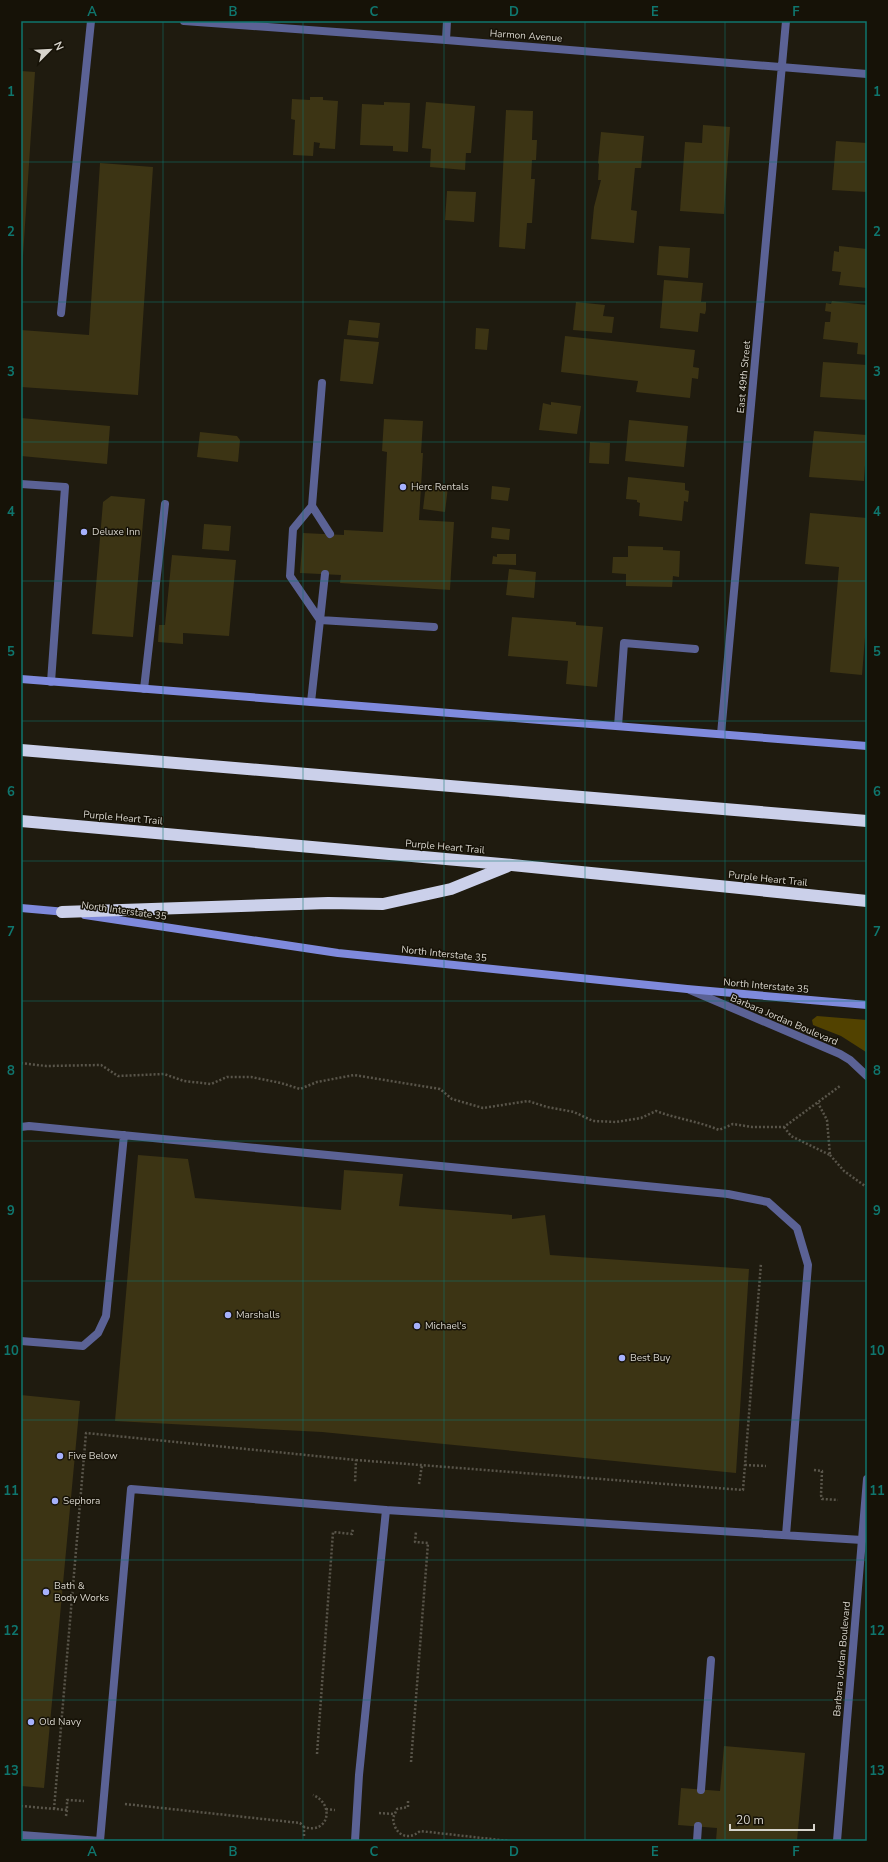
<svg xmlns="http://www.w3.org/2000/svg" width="888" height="1862" font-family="'Nunito Sans',sans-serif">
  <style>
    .green { fill: #524200 }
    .building { fill: #3c3414 }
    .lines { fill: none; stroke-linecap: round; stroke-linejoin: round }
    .path { stroke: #59554a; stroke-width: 2.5; stroke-dasharray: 2 2; stroke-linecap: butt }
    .service { stroke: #5b6295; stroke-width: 8 }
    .minor { stroke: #5b6295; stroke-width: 8 }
    .tertiary { stroke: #5b6295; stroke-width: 8 }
    .secondary { stroke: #7f8adc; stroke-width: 8 }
    .motorway { stroke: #cbd0ea; stroke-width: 12 }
    .grid { fill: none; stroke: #0f766e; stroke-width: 1; stroke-opacity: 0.55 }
    .poi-dot { fill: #a6b1fc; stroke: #161207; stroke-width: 1.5 }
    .labels { text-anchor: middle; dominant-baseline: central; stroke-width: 3; stroke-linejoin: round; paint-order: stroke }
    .street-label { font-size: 10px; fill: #d7d4cc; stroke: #161207 }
    .poi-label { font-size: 10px; fill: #d7d4cc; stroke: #161207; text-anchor: start }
    .neatline { fill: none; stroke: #0f766e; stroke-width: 1.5 }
    .grid-label { font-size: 13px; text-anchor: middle; font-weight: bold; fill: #0f766e }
  </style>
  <rect width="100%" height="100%" fill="#1f1b0f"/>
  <path class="green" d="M817 1016 867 1020 866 1052 841 1036 813 1025 812 1020Z"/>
  <path class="building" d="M21 71 35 72 22 271H21Z
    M310 97H323V100L338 101 335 149 319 148 320 143 314 142 313 156 293 155 295 120 291 119 292 99 310 100Z
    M384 102 410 103 408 152 393 151V146L360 145 362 104 384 105Z
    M426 102 475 106 471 153H466L465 170 430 167 431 149 422 148Z
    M506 110 533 111 532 140H537L536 160H532L531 179H535L532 223H527L525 249 499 247Z
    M703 125 730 127 724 214 680 211 685 142 702 143Z
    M601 132 644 136 641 168H635L631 210 637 211 634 243 591 239 594 207 601 180H598L599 164 598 163Z
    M836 141 867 143V192L832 190Z
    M100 163 153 167 138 395 21 387V330L89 335Z
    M447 191 476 192 474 222 445 220Z
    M659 246 690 248 688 278 657 275Z
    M839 246 867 249V288L839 285 841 272 832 271 834 251 839 252Z
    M664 280 703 283 701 302H706V310L705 314 700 313 698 332 660 328Z
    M832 301 867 305V355L857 354 858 343 823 339 825 322H830L831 312 825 311 826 303 831 304Z
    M576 302 605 305 603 316 614 317 612 333 573 330Z
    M349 320 380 323 378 338 347 335Z
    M476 328 489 329 487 350 475 349Z
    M565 336 695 350 693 367 699 368 698 379 692 378 690 398 636 392 638 381 561 372Z
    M344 339 379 342 373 384 340 381Z
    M823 362 867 365V400L820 397Z
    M551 402 581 406 577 434 539 430 543 403 551 405Z
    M21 418 110 426 107 464 21 456Z
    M384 419 423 421 421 453H423L419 520 454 522 450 590 340 583 341 575 300 573 303 533 344 535V530L383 532 387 452 382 451Z
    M629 420 688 426 684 467 625 461Z
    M814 431 867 435 864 481 809 477Z
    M200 432 237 436 240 440 238 462 197 457Z
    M590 442 610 443 609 464 589 463Z
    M628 477 685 483V490L689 491 688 502 684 501 682 521 639 516 640 503 637 502V500L626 499Z
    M426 484 448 487 445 512 423 509Z
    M492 486 510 488 508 501 491 499Z
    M111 496 145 499 133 637 92 634 103 502Z
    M810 513 867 518V613L862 675 830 672 839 567 805 564Z
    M204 524 231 526 229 551 202 549Z
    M492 527 510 529 509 540 491 538Z
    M628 546 663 547V550L680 551 679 577 673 576 672 587 626 586V574L612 573 613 557H628Z
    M497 554H516V565L492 564 493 556 497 557Z
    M172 555 236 560 229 636 183 633V644L158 642 159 625H165Z
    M509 569 536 572 534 598 506 595Z
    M512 617 576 622V625L603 627 597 687 566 684 568 661 508 656Z
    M138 1155 188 1159 195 1198 341 1210 344 1170 403 1174 399 1206 512 1215V1219L545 1215 550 1255 749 1269 736 1473 322 1432 115 1421Z
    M21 1395 80 1401 44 1788 21 1786Z
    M724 1746 805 1753 797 1841H716L717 1828 678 1825 681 1788 720 1791Z"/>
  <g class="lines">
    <path class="path" d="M21 1063 46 1066 101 1065 118 1076 164 1074 184 1081 211 1084 227 1077H251L281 1083 300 1089 317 1082 354 1075 440 1089 452 1099 483 1108 528 1101 547 1107 574 1112 593 1121 616 1122 641 1118 656 1111C677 1119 698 1121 719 1130L733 1124 752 1127H784L840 1086
      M784 1127 791 1136 830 1155 827 1120 818 1103
      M830 1155 844 1171 865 1186
      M356 1460 743 1490 761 1263
      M745 1465 766 1466
      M814 1470 822 1471 821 1495 822 1499 838 1500
      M419 1484 422 1465
      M317 1754 333 1532 352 1534 353 1528
      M411 1762 428 1543 415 1542 416 1532
      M408 1801V1807L397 1809 393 1818C394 1834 407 1842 420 1831L509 1841
      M125 1804 300 1823 304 1827
      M21 1806 67 1810V1800L84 1801
      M54 1809 86 1433 356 1460 355 1483
      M326 1809 335 1810
      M379 1813 394 1814
      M66 1816 67 1810
      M304 1836V1827C329 1835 335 1804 313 1795"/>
    <path class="service" d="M61 313 91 21
      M21 484 65 487 51 682
      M312 506 322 383
      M325 574 320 620 290 576 293 529 312 506 330 534
      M144 689 165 504
      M311 702 320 620 434 627
      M618 726 624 643 695 649
      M21 1127 29 1126 728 1194 768 1202 797 1228 808 1265 786 1535
      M21 1341 83 1346 98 1333 106 1316 124 1135
      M701 1790 711 1660
      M21 1835 100 1841
      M100 1841 131 1489 386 1510 862 1540
      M355 1841 359 1775 386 1510
      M697 1841 698 1826"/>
    <path class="minor" d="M184 21 446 40 867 74
      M446 40 447 21
      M721 734 786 21"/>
    <path class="tertiary" d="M690 990 840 1054 850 1060 867 1076
      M837 1841 867 1479"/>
    <path class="secondary" d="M21 679 867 746
      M21 908 66 912
      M85 915 338 953 687 989 867 1005"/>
    <path class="motorway" d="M21 750 867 821
      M21 821 512 865 867 901
      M62 912 328 903 383 904 451 889 508 866"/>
  </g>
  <path class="grid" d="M163 21V1841M303 21V1841M444 21V1841M585 21V1841M725 21V1841M21 162H867M21 302H867M21 442H867M21 581H867M21 721H867M21 861H867M21 1001H867M21 1141H867M21 1281H867M21 1420H867M21 1560H867M21 1700H867"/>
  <g class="poi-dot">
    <circle cx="403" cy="487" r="4"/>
    <circle cx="84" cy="532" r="4"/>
    <circle cx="228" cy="1315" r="4"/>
    <circle cx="417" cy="1326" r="4"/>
    <circle cx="622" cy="1358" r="4"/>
    <circle cx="60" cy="1456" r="4"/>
    <circle cx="55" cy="1501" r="4"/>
    <circle cx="46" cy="1592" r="4"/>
    <circle cx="31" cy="1722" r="4"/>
  </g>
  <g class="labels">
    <g class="street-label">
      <text transform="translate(526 36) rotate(4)">Harmon Avenue</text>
      <text transform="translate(744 377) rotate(-85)">East 49th Street</text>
      <text transform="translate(123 818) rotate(5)">Purple Heart Trail</text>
      <text transform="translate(445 847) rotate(5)">Purple Heart Trail</text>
      <text transform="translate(768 879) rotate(6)">Purple Heart Trail</text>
      <text transform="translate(124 911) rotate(8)">North Interstate 35</text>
      <text transform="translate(444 954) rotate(6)">North Interstate 35</text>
      <text transform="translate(766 986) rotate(5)">North Interstate 35</text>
      <text transform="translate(784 1020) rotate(23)">Barbara Jordan Boulevard</text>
      <text transform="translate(842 1659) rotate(-85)">Barbara Jordan Boulevard</text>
    </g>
    <g class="poi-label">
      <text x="411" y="487">Herc Rentals</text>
      <text x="92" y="532">Deluxe Inn</text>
      <text x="236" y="1315">Marshalls</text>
      <text x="425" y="1326">Michael's</text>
      <text x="630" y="1358">Best Buy</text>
      <text x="68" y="1456">Five Below</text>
      <text x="63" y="1501">Sephora</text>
      <text x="54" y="1586">Bath &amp;<tspan x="54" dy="12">Body Works</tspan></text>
      <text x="39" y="1722">Old Navy</text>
    </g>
  </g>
  <rect width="888" height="1862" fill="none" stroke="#161207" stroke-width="44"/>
  <g transform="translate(50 50) rotate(66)" stroke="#161207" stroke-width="3" paint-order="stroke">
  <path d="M0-3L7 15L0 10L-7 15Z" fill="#d7d4cc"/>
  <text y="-6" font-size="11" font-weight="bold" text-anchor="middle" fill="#d7d4cc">N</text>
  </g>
  <path d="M730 1824v6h84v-6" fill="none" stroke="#d7d4cc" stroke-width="2"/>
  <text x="736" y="1824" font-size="12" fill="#d7d4cc" stroke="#161207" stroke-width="3" paint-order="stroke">20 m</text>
  <rect x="22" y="22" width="844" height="1818" class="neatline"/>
  <g class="grid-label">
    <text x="92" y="16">A</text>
    <text x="233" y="16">B</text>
    <text x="374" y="16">C</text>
    <text x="514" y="16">D</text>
    <text x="655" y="16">E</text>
    <text x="796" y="16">F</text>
    <text x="11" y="96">1</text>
    <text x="877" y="96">1</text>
    <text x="11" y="236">2</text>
    <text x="877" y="236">2</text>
    <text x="11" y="376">3</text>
    <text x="877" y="376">3</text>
    <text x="11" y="516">4</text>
    <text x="877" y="516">4</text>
    <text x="11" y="656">5</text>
    <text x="877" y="656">5</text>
    <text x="11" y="796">6</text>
    <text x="877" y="796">6</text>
    <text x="11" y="936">7</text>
    <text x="877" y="936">7</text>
    <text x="11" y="1075">8</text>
    <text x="877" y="1075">8</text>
    <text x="11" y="1215">9</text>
    <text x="877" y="1215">9</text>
    <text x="11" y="1355">10</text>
    <text x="877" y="1355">10</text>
    <text x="11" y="1495">11</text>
    <text x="877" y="1495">11</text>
    <text x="11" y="1635">12</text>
    <text x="877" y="1635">12</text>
    <text x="11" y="1775">13</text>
    <text x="877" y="1775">13</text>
    <text x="92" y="1856">A</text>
    <text x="233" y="1856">B</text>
    <text x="374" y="1856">C</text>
    <text x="514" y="1856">D</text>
    <text x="655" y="1856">E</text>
    <text x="796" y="1856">F</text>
  </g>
</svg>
